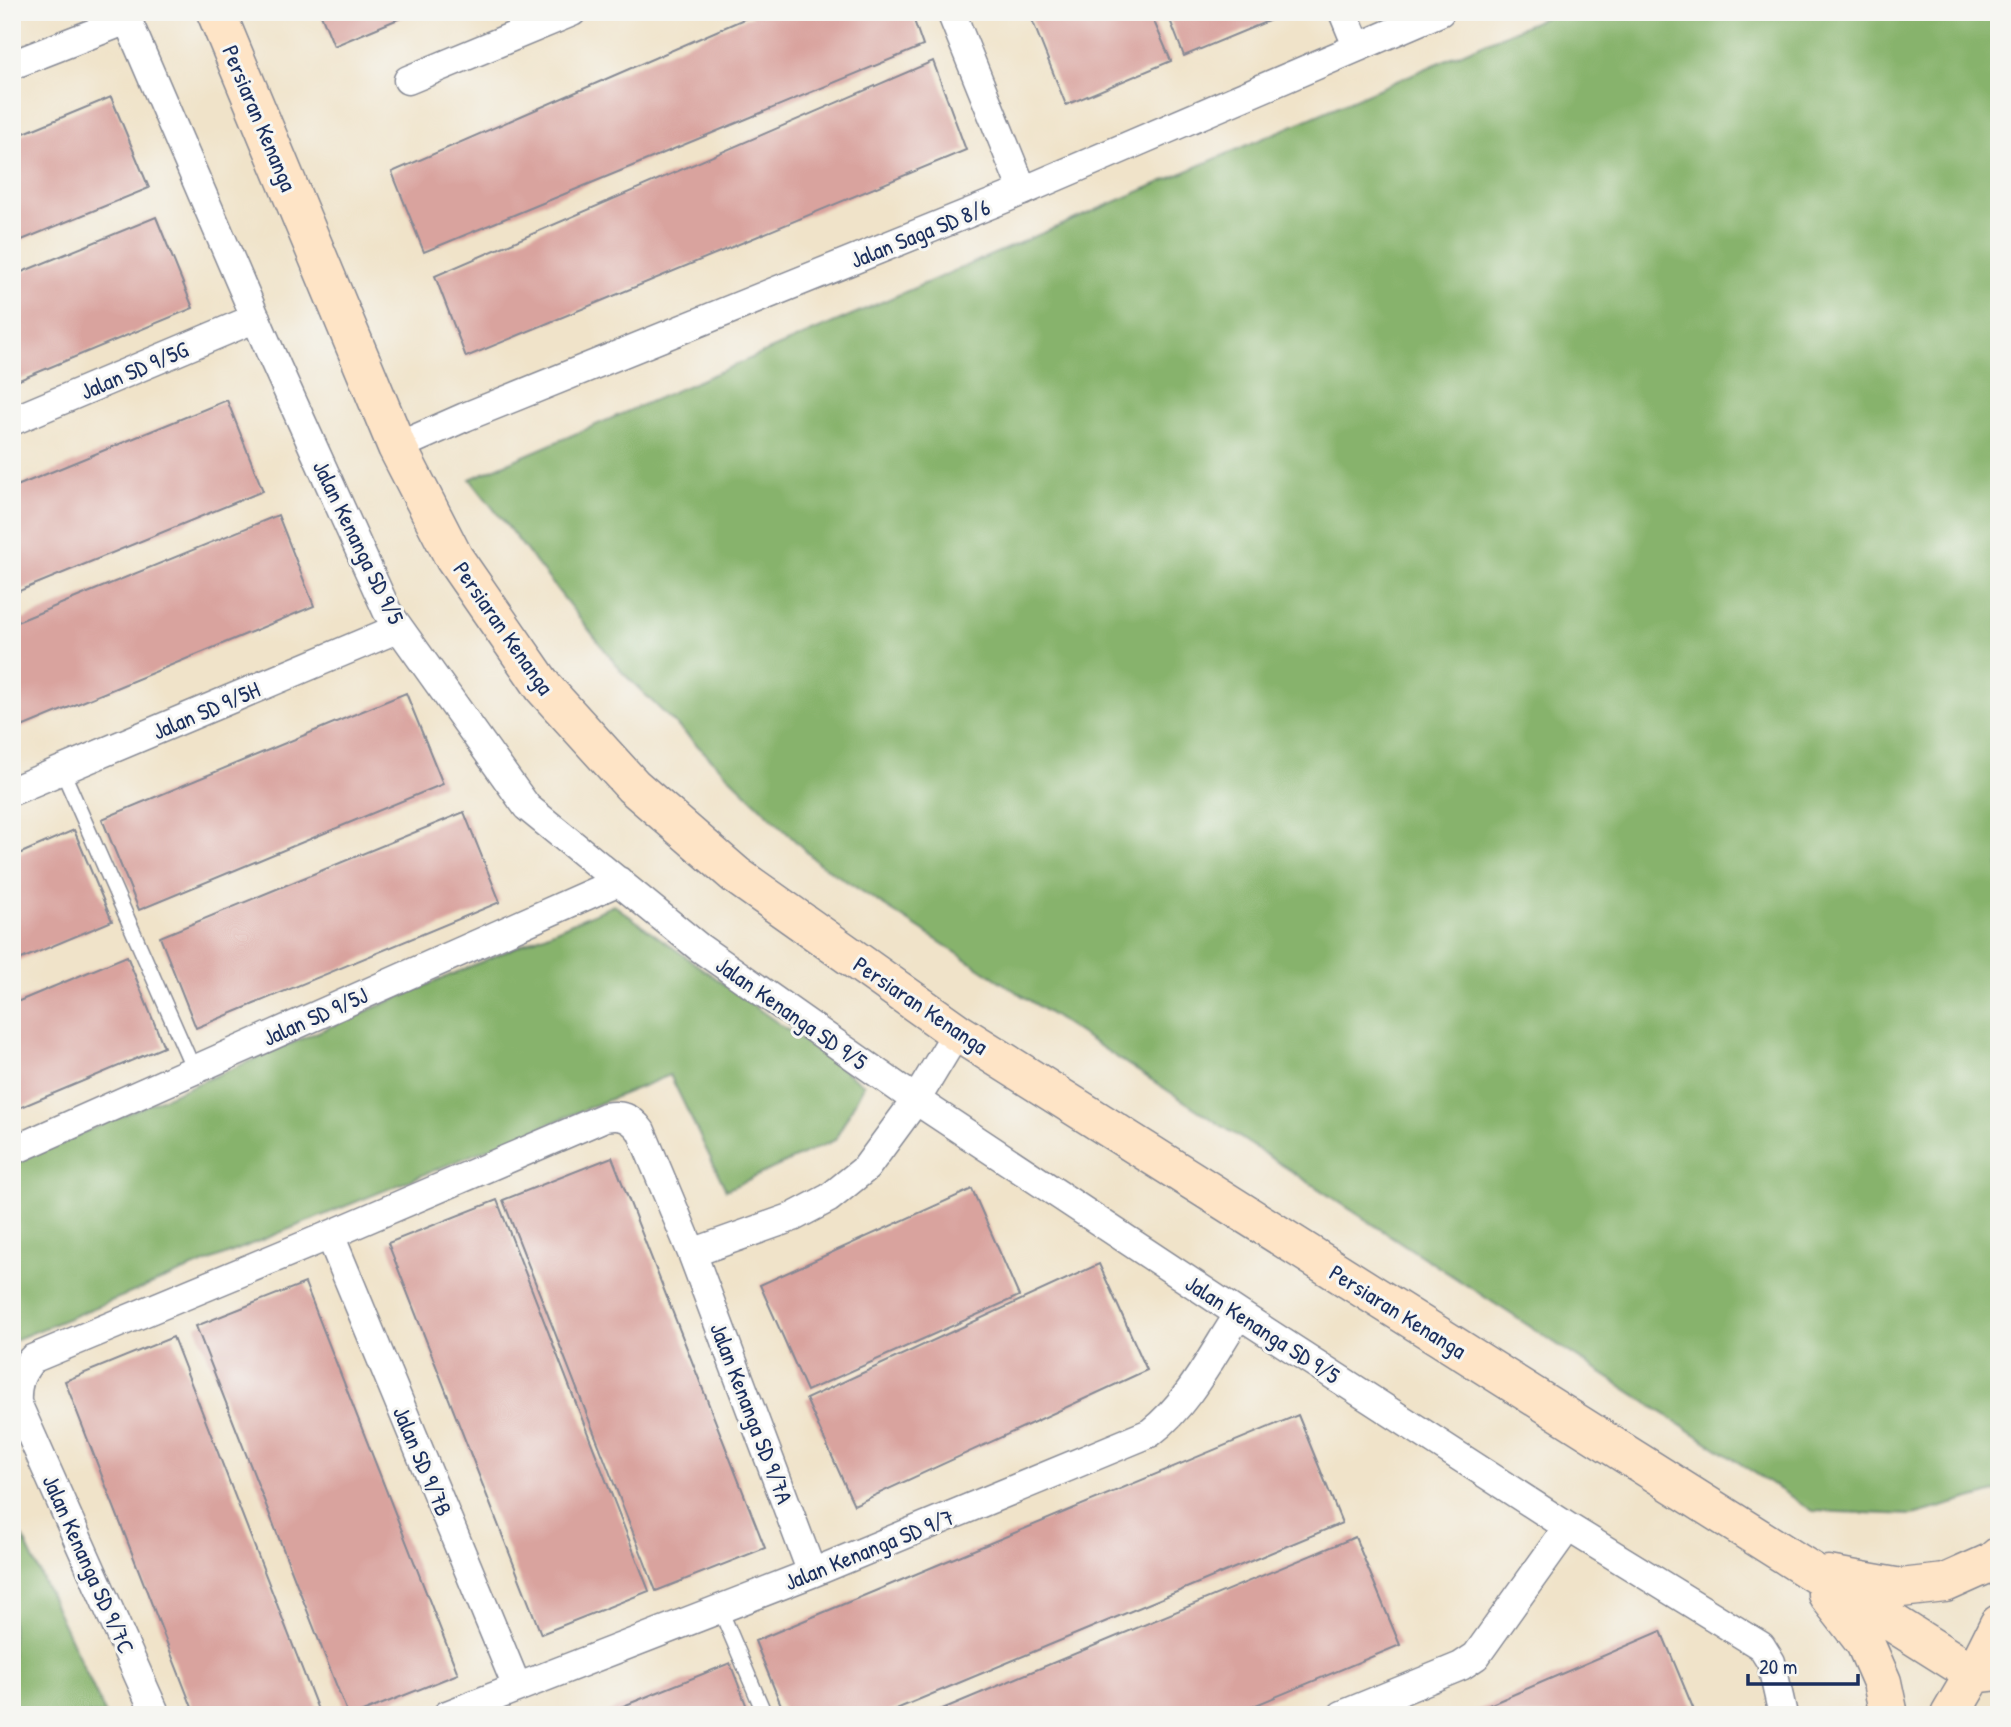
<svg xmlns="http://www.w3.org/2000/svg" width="2011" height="1727" font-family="'Patrick Hand',sans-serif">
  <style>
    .forest { fill: #87b36c; stroke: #517165; stroke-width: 2 }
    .building { fill: #d9a39e }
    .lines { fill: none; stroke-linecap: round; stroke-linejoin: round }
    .lane-casing { stroke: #868994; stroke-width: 17 }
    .street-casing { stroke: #868994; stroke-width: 31 }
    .secondary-casing { stroke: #868994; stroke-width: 41 }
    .lane { stroke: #fff; stroke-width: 14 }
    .street { stroke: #fff; stroke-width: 28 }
    .secondary { stroke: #fee4c6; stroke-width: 38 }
    .labels { text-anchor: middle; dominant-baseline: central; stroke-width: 6; stroke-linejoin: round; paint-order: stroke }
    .street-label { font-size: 23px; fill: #1b2f5e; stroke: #f6f6f2 }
  </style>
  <rect width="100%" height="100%" fill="#f6f6f2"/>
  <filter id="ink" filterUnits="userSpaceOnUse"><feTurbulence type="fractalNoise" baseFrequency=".0143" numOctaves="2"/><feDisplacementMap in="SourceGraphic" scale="14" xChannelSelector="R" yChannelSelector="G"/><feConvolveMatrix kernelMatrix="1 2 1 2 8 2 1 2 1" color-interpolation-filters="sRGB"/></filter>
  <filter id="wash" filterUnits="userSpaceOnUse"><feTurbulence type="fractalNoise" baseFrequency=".00686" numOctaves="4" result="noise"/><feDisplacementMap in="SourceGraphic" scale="28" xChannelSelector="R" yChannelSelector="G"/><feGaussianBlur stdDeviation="1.57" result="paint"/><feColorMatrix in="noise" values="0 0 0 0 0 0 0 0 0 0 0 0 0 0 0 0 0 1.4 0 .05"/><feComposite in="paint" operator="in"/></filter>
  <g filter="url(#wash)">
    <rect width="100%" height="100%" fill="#f0e3c9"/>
    <path class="forest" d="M1557 12H1999V1491L1913 1515 1813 1511 817 862 623 673 470 479Z
      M614 905 864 1085 835 1140 726 1190 670 1075 12 1341V1163Z
      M12 1514 106 1715H12Z"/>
    <g id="blocks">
      <path class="building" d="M320 12H415L334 46Z
        M760 12H911L923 46 424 252 392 172Z
        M1029 12H1150L1171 61 1066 105Z
        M1167 12H1290L1184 56Z
        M933 61 966 150 466 357 435 276Z
        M111 97 149 188 12 244V138Z
        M156 217 193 308 12 383V276Z
        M227 400 263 491 12 594V488Z
        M278 515 314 606 12 731V624Z
        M406 693 443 784 139 910 102 819Z
        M464 812 500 902 196 1028 160 937Z
        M74 830 112 921 12 963V857Z
        M127 956 164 1047 12 1111V1004Z
        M612 1157 765 1548 656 1591 503 1200Z
        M972 1189 1019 1296 807 1391 760 1285Z
        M497 1200 649 1591 541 1634 388 1243Z
        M1099 1264 1147 1370 854 1505 806 1399Z
        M305 1283 458 1674 355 1715H348L196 1326Z
        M173 1337 320 1715H195L65 1381Z
        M1298 1415 1342 1523 882 1715H785L755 1641Z
        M1355 1537 1400 1645 1232 1715H928Z
        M1661 1631 1696 1715H1466Z
        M730 1663 750 1715H601Z"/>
    </g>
  </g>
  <g filter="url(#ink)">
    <use href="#blocks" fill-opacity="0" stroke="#868994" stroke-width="2"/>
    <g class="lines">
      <g class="lane-casing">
        <path id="lane" d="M62 770 194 1070
          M720 1609 765 1715"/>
      </g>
      <g class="street-casing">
        <path id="street" d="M124 12 272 356 387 611 527 807 700 948 916 1100 1239 1314 1568 1527 1761 1646 1771 1662 1783 1715
          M951 12 1023 191
          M1343 12 1357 46
          M12 65 127 20
          M408 80 572 12
          M12 421 256 318
          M397 447 465 417 1023 191 1440 12
          M12 791 399 628
          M12 1151 619 881
          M330 1235 517 1687
          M692 1253 793 1217 829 1198 866 1168 916 1100 957 1032
          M156 1715 17 1403C16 1384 20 1374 32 1359L330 1235 605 1117C621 1114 631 1117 641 1131L692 1253 812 1573
          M447 1715 812 1573 1150 1433C1189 1403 1212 1355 1239 1314
          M1342 1715 1461 1666 1476 1656 1568 1527"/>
      </g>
      <g class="secondary-casing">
        <path id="secondary" d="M216 12 397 447 454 558 544 688 633 786 737 876 957 1032 1974 1674 1999 1671
          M1828 1575 1901 1588 1945 1583 1992 1562 1999 1556
          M1827 1594 1865 1643 1882 1682 1889 1715
          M1950 1715 1974 1674 1999 1624"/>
      </g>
      <use href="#lane" class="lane"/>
      <use href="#street" class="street"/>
      <use href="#secondary" class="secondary"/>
    </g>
  </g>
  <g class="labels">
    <g class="street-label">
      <text transform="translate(260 118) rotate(67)">Persiaran Kenanga</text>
      <text transform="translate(920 233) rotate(-22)">Jalan Saga SD 8/6</text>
      <text transform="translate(134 370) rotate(-23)">Jalan SD 9/5G</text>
      <text transform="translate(359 542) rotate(64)">Jalan Kenanga SD 9/5</text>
      <text transform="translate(504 628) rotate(55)">Persiaran Kenanga</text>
      <text transform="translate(206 710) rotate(-23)">Jalan SD 9/5H</text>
      <text transform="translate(921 1005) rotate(34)">Persiaran Kenanga</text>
      <text transform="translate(792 1013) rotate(35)">Jalan Kenanga SD 9/5</text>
      <text transform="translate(315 1016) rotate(-24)">Jalan SD 9/5J</text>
      <text transform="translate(1398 1311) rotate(32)">Persiaran Kenanga</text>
      <text transform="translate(1263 1329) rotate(33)">Jalan Kenanga SD 9/5</text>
      <text transform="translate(752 1413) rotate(69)">Jalan Kenanga SD 9/7A</text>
      <text transform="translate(423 1461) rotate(67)">Jalan SD 9/7B</text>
      <text transform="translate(869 1549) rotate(-22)">Jalan Kenanga SD 9/7</text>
      <text transform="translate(89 1564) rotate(66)">Jalan Kenanga SD 9/7C</text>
    </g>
  </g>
  <rect width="2011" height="1727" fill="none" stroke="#f6f6f2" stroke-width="42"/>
  <path d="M1748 1674v10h110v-10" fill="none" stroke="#1b2f5e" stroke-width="3.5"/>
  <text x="1759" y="1674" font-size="21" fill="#1b2f5e" stroke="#f6f6f2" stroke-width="5" paint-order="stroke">20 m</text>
</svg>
